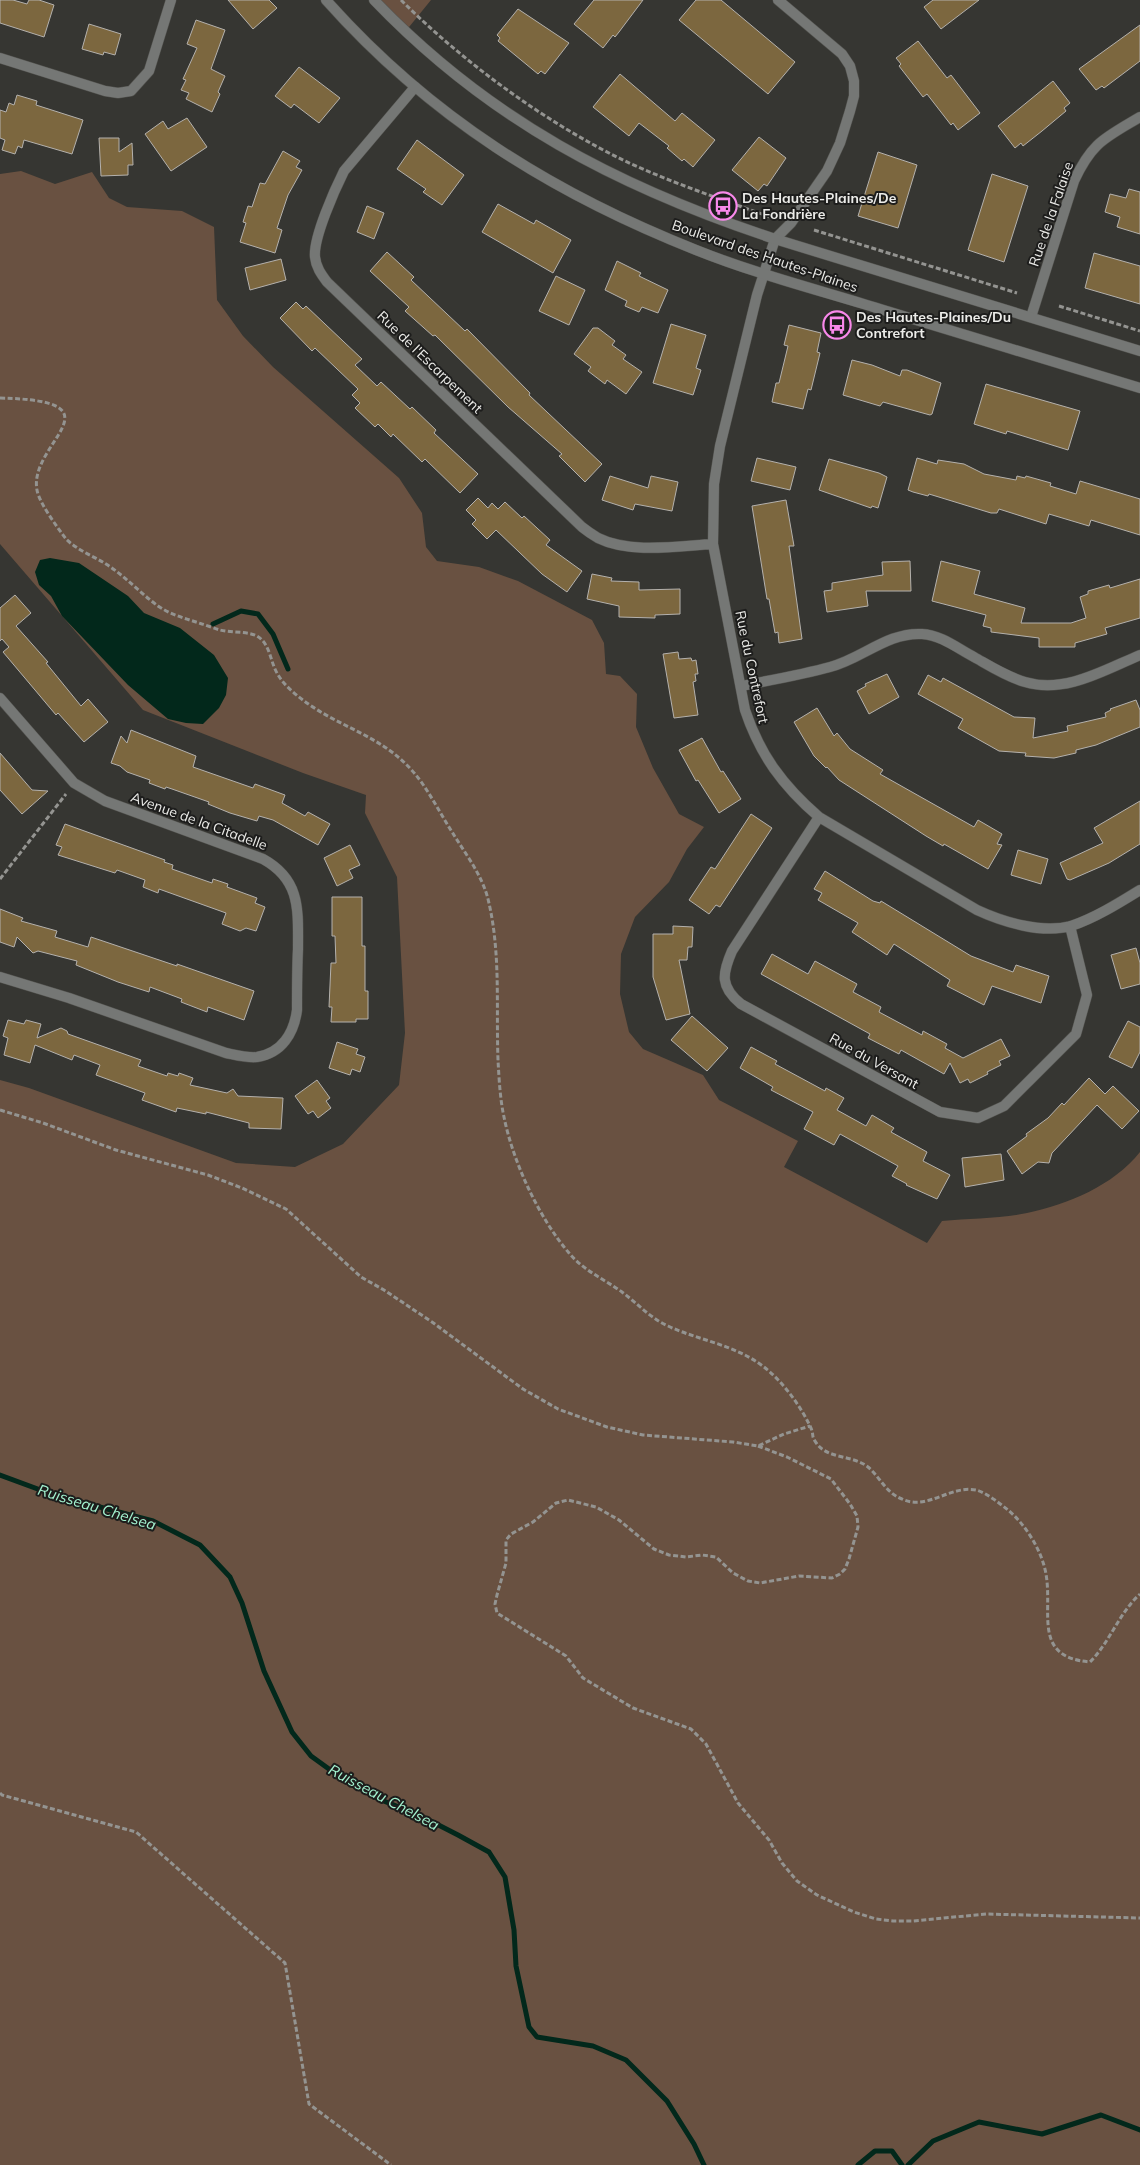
<svg xmlns="http://www.w3.org/2000/svg" width="1140" height="2165" font-family="Mulish,sans-serif">
  <style>
    .green { fill: #695141 }
    .water { fill: #02281b }
    .lines { fill: none; stroke-linecap: round; stroke-linejoin: round }
    .stream { stroke: #02281b; stroke-width: 5 }
    .building { fill: #7c673f; stroke: #b4b1ad }
    .minor-casing { stroke: #53534f; stroke-width: 11 }
    .tertiary-casing { stroke: #53534f; stroke-width: 11 }
    .path { stroke: #949491; stroke-width: 3; stroke-dasharray: 5 2.5; stroke-linecap: butt }
    .minor { stroke: #757775; stroke-width: 10 }
    .tertiary { stroke: #757775; stroke-width: 10 }
    .labels { text-anchor: middle; dominant-baseline: central; stroke-width: 4; stroke-linejoin: round; paint-order: stroke }
    .poi-label { font-size: 14px; font-weight: bold; fill: #ecece9; stroke: #1d1d1c; text-anchor: start }
    .street-label { font-size: 14px; fill: #ecece9; stroke: #1d1d1c }
    .water-label { font-size: 15px; font-style: italic; fill: #a4f4d1; stroke: #1d1d1c }
  </style>
  <rect width="100%" height="100%" fill="#363632"/>
  <path class="green" d="M374 0H431L405 32Z
    M21 171 55 184 92 172 109 198 127 207 182 211 214 227 217 300 243 336 273 367 399 478 422 513 426 547 437 561 479 567 518 581 592 620 604 643 606 674 620 676 637 694 636 727 653 768 679 814 704 827 687 849 669 882 635 917 621 954 620 994 629 1032 643 1049 703 1075 719 1100 798 1141 784 1167 927 1243 942 1221C970 1218 1000 1219 1027 1213 1068 1204 1113 1186 1140 1152V2165H0V1080L29 1088 236 1163 295 1167 343 1144 399 1085 405 1033 397 877 365 813 366 795 303 773 143 710 0 544V174Z"/>
  <path class="water" d="M50 558 79 563 128 596 144 613 180 628 214 655 228 678 226 695 219 708 203 724 186 723 168 719 128 685 62 616 51 596 39 585 35 572 40 560Z"/>
  <g class="lines">
    <path class="stream" d="M213 624 241 611 258 614 273 634 288 669
      M0 1475 54 1495 153 1521 200 1545 230 1577 242 1603 264 1671 292 1732 311 1756 340 1777 381 1800 417 1814 458 1835 489 1852 505 1877 514 1930 516 1966 529 2027 537 2037 593 2046 626 2060 667 2101 694 2144 704 2165
      M858 2165 875 2151H892L902 2165
      M908 2165 933 2141 979 2122 1042 2134 1101 2115 1140 2130"/>
  </g>
  <path class="building" d="M0 0H13L27 4 29 0H39L54 5 44 37 0 23Z
    M228 0H269L277 8 253 29Z
    M594 0H643L619 32 615 37 613 35 603 48 574 24Z
    M696 0H721L795 62 768 94 679 20Z
    M933 0H979L941 29 924 7Z
    M518 9 569 43 545 74 541 71 538 74 498 41 500 38 497 35Z
    M196 20 225 30 211 69 225 76 218 92 220 94 212 112 186 99 189 93 181 90 186 80 183 79 197 48 187 44Z
    M89 24 121 34 115 55 104 52 103 55 82 49Z
    M1140 25V61L1104 88 1102 86 1096 90 1079 69Z
    M918 41 947 78 951 75 980 113 958 130 953 123 951 125 927 94 923 97 899 66 901 64 896 58Z
    M299 67 340 98 319 123 294 104 291 108 275 96Z
    M620 74 675 121 682 113 715 140 693 167 684 159 682 161 667 148 669 146 639 123 629 136 593 107Z
    M1053 81 1070 103 1064 108 1066 111 1042 131 1023 146 1021 143 1015 148 998 126Z
    M17 95 37 101 36 105 83 120 72 154 24 140 22 148 18 146 15 154 2 150 5 140 0 138V110L6 112 9 103 14 105Z
    M187 118 207 147 171 171 145 134 163 121 168 129Z
    M759 137 786 158 767 186 764 184 758 191 732 170Z
    M99 138H119V152L132 143 133 165H128V175L101 176Z
    M417 140 464 175 442 205 423 192 426 189 397 169Z
    M283 151 300 161 296 167 302 170 288 195 277 228 282 230 275 253 240 242 246 223 243 222 248 206 252 207 260 183 265 184Z
    M878 152 917 165 898 228 858 216Z
    M992 174 1028 186 1004 262 968 250Z
    M1129 189 1140 192V234L1117 227 1120 217 1105 212 1110 194 1126 198Z
    M498 204 534 224 536 220 571 240 553 273 482 232Z
    M367 206 384 213 374 239 357 232Z
    M387 252 414 277 411 280 465 331 467 329 530 393 529 395 602 464 585 482 559 456 562 454 508 407 435 335 433 336 405 311 409 307 370 271Z
    M1094 253 1140 266V304L1085 288Z
    M281 259 286 280 250 290 245 268Z
    M617 261 641 273 639 276 668 290 658 313 642 307 639 312 625 306 627 301 605 290Z
    M556 276 585 290 569 325 539 311Z
    M296 302 303 309 306 306 362 359 355 365 377 386 381 382 410 409 412 407 436 430 434 433 478 474 460 493 425 459 422 462 393 434 391 437 378 424 375 427 355 408 360 403 352 395 358 389 315 348 312 351 280 318Z
    M671 324 706 335 696 368 701 370 693 395 653 383Z
    M789 325 821 333 817 352 820 353 811 390 808 389 803 409 772 402 776 383H779L788 346 784 345Z
    M593 328H598L615 341 612 345 626 355 623 359 642 372 626 394 607 380 605 384 588 371 591 367 574 354Z
    M852 360 872 365 900 376 902 370H907L941 383 932 414 930 415 883 402 880 406 843 395Z
    M986 384 1080 411 1068 450 1007 431 1006 434 974 424Z
    M757 458 796 467 790 490 751 481Z
    M917 458 937 464 938 460 964 464 984 474 1016 480 1017 476 1025 478 1026 476 1051 483 1050 486 1076 494 1080 481 1140 499V535L1091 520 1089 526 1049 514 1046 524 999 509 997 513H991L929 494 928 496 913 492 908 490Z
    M829 459 879 473 887 477 878 508 872 506 871 508 819 490Z
    M610 476 648 488 651 476 678 482 672 511 635 504 633 510 602 500Z
    M478 498 488 508 492 503 498 509 505 502 522 518 524 516 550 540 546 545 582 571 567 592 542 574 496 530 487 539 472 524 476 520 466 510Z
    M786 500 794 546H789L802 639 779 643 778 632 775 633 769 599H767L752 506Z
    M910 561 911 591H866L868 606 827 612 824 591 832 590V583L883 575 882 562Z
    M941 561 980 571 974 594 1025 608 1021 623H1071L1086 618 1080 597 1088 594V591L1109 585 1110 588 1140 579V618L1105 628 1107 634 1075 643V647H1039V638L991 632V628L983 626 986 615 932 601Z
    M592 574 612 578 611 581 639 582V590L680 589V614L655 615V618L619 617V606L587 599Z
    M15 595 31 613 16 626 48 662 46 663 81 706 88 699 108 722 84 742 58 713 56 715 3 652 9 647 2 639 0 641V608Z
    M678 652 679 659 691 658 692 661 696 660 698 674H695L696 681 693 682 698 715 674 718 663 654Z
    M887 674 899 697 869 714 857 691 866 686 865 684Z
    M928 675 941 682 943 678 1014 717 1035 718 1033 738 1068 731 1067 726 1106 717 1105 713 1111 710 1110 709 1136 700 1140 710V727L1096 745 1076 750V753L1054 758 1025 756 1026 753 999 751 958 728 963 719 918 694Z
    M817 708 834 736 837 733 850 749 883 770 880 774 974 827 978 820 1002 834 997 844 1002 845 988 869 944 844 943 846 926 836 839 780 827 767 826 768 814 756 794 722Z
    M131 730 196 756 193 767 253 788 255 784 285 795 282 803 305 816 308 812 330 824 318 845 273 820 259 816 257 821 230 813 208 804 209 802 172 789 166 787 165 789 149 783 150 780 127 772 120 766 111 763 121 736 127 743Z
    M702 738 721 772 723 771 741 799 719 813 698 780 696 781 679 750Z
    M0 753 32 790 48 791 22 814 0 790Z
    M1140 801V844L1109 863 1070 880 1067 879 1060 863 1103 843 1094 828Z
    M751 814 772 828 720 907 716 905 709 914 689 900 711 867 715 869Z
    M65 824 165 860 164 862 173 865 172 869 212 883 213 879 228 884 227 887 257 898 255 903 265 907 256 931 246 928 240 931 222 924 226 913 159 889 158 893 143 887 145 880 117 870 115 873 58 855 62 847 56 845Z
    M350 845 360 865 349 870 353 878 337 886 324 858Z
    M1018 850 1048 859 1041 884 1011 875Z
    M825 871 873 901 880 903 881 901 971 956 1013 972 1016 965 1049 976 1041 1003 992 986 984 1005 947 986 950 980 894 944 887 955 852 932 858 923 818 900 822 893 814 889Z
    M332 897H362V946H365V991H368V1019H356V1022H331L332 1007H329L331 963H336L335 936H332Z
    M0 909 23 918 21 921 57 931 55 937 88 947 91 937 177 966V964L254 991 244 1020 208 1007 207 1012 181 1002 182 999 150 987 149 992 118 982 76 965 77 961 38 951 33 953 17 937 14 947 0 942Z
    M673 926 693 927 692 947H688L687 960H679L690 1014 666 1020 653 977V934H673Z
    M1136 948 1140 963V984L1121 989 1111 955Z
    M772 954 808 974 815 961 857 984 853 992 881 1007 879 1012 922 1035 923 1031 947 1044 945 1048 963 1058 1001 1039 1010 1056 999 1061 1001 1065 987 1072 988 1074 970 1083 968 1079 960 1083 950 1063 944 1074 901 1050 899 1054 868 1038 870 1034 761 974Z
    M692 1016 728 1048 707 1071 671 1040Z
    M8 1020 24 1024 26 1020 41 1024 37 1038 61 1028 67 1031 68 1034 141 1060 138 1066 167 1076 168 1073 178 1076 179 1073 193 1078 190 1085 227 1093 233 1089 238 1096 283 1098 281 1129 249 1128V1123L206 1112V1114L177 1108 176 1112 142 1100 145 1093 96 1075 100 1065 74 1055 72 1060 35 1045 30 1063 4 1055 8 1038 3 1036Z
    M1128 1021 1140 1027V1052L1132 1068 1109 1057Z
    M337 1042 358 1049 356 1054 365 1057 360 1072 352 1069 350 1075 329 1068Z
    M751 1047 777 1061 775 1064 825 1091 826 1088 844 1098 837 1110 866 1126 872 1115 894 1128 891 1132 927 1152 923 1161 950 1175 937 1199 906 1185 907 1184 892 1176 898 1166 840 1134 834 1145 804 1129 813 1112 771 1090 773 1087 740 1068Z
    M1089 1078 1105 1094 1113 1086 1139 1111 1122 1129 1097 1105 1052 1153 1049 1163 1038 1162 1022 1174 1007 1151 1027 1136 1026 1134 1048 1118 1062 1103 1064 1105Z
    M317 1080 330 1098 326 1101 331 1108 318 1118 313 1111 308 1114 295 1096Z
    M1001 1154 1004 1180 965 1187 962 1158Z"/>
  <g class="lines">
    <g class="minor-casing">
      <path id="minor" d="M778 0 842 54 850 66 854 81V96L850 111 840 143 827 171 791 223 775 239 757 295 720 446 714 484 713 544 745 710C760 755 783 786 819 817L977 910C1003 922 1042 934 1071 926 1095 918 1119 903 1140 890
        M0 58 105 91 118 93 131 91 149 71 171 0
        M415 87 344 171C335 189 313 238 315 257 316 267 321 274 327 282L582 527C587 531 593 535 598 538 630 554 678 546 713 544
        M1031 317 1074 181C1092 142 1105 138 1140 117
        M741 686C771 680 801 675 830 667 862 659 887 632 922 634 941 635 957 648 974 657 990 666 1007 677 1025 682 1065 694 1104 670 1140 655
        M0 698 74 783 105 801 263 859C301 880 298 910 298 949 297 969 297 990 297 1010 294 1033 282 1053 257 1057 247 1058 236 1055 226 1053L69 998 0 977
        M819 817 732 951C722 974 720 987 741 1004L940 1112 978 1118 1004 1106 1076 1034 1087 995 1070 926"/>
    </g>
    <g class="tertiary-casing">
      <path id="tertiary" d="M326 0C430 117 552 193 696 250 756 274 819 290 880 309 967 335 1053 362 1140 388
        M374 0C489 120 618 187 775 239L1140 351"/>
    </g>
    <path class="path" d="M401 0C463 62 546 123 625 161 672 183 721 199 770 217
      M814 230 1017 293
      M1059 306 1140 331
      M0 398C126 401 28 443 37 490 39 503 58 528 66 539 77 550 93 556 106 564 125 576 140 593 158 606 171 615 187 619 202 624 203 624 219 630 220 630 232 633 247 631 257 636 269 643 270 658 275 669 279 678 285 685 292 691 335 730 386 732 422 783 433 799 442 816 452 832 465 853 482 875 488 899 501 952 496 1006 498 1060 499 1078 500 1099 504 1117 513 1162 539 1218 569 1253 584 1271 604 1279 622 1292 637 1303 650 1318 668 1326 700 1341 734 1344 764 1367 782 1381 800 1405 810 1426 815 1436 810 1435 817 1444 828 1459 853 1455 868 1467 880 1477 886 1493 902 1499 927 1511 950 1485 976 1490 987 1493 999 1503 1008 1510 1026 1525 1042 1551 1046 1574 1053 1614 1032 1657 1090 1662 1110 1642 1119 1613 1140 1594
      M0 879 66 794
      M0 1110 43 1123 116 1150 208 1175 242 1188 286 1209 361 1277 384 1290 432 1322 523 1389 558 1409 607 1427 643 1435 733 1442 758 1446 784 1434 810 1426
      M758 1446 787 1457 831 1479 850 1504 857 1516 858 1527 849 1559 845 1569 840 1574 832 1578 799 1576 760 1583 748 1581 733 1573 716 1557 702 1555 686 1557 669 1555 654 1549 619 1520 596 1507 568 1500 556 1503 533 1522 511 1534 506 1540V1563L497 1595 495 1604 497 1613 566 1656 583 1678 633 1708 691 1729 706 1744 738 1803 769 1840 782 1863 797 1881 817 1895 854 1912 876 1919 893 1921H913L986 1914 1140 1918
      M0 1793 2 1795 136 1832 285 1963 309 2104 391 2165"/>
    <use href="#minor" class="minor"/>
    <use href="#tertiary" class="tertiary"/>
  </g>
  <defs>
    <g id="bus-ring" transform="scale(1.4375)"><circle r="9.5" fill="#1d1d1c" stroke="#f888ea" stroke-width="1.5"/><path d="M-5-6H5V4H4V6H2V4H-2V6H-4V4H-5ZM-3.5-4V0h7V-4ZM-3.5 1.2v1.5H-2V1.2ZM2 1.2v1.5H3.5V1.2Z" fill="#f888ea"/></g>
  </defs>
  <g fill-rule="evenodd">
    <use href="#bus-ring" x="723" y="206"/>
    <use href="#bus-ring" x="837" y="325"/>
  </g>
  <g class="labels">
    <g class="poi-label">
      <text x="742" y="198">Des Hautes-Plaines/De<tspan x="742" dy="16">La Fondrière</tspan></text>
      <text x="856" y="317">Des Hautes-Plaines/Du<tspan x="856" dy="16">Contrefort</tspan></text>
    </g>
    <g class="street-label">
      <text transform="translate(1051 214) rotate(-71)">Rue de la Falaise</text>
      <text transform="translate(765 256) rotate(19)">Boulevard des Hautes-Plaines</text>
      <text transform="translate(430 362) rotate(44)">Rue de l'Escarpement</text>
      <text transform="translate(752 667) rotate(78)">Rue du Contrefort</text>
      <text transform="translate(199 821) rotate(20)">Avenue de la Citadelle</text>
      <text transform="translate(874 1061) rotate(29)">Rue du Versant</text>
    </g>
    <g class="water-label">
      <text transform="translate(97 1507) rotate(17)">Ruisseau Chelsea</text>
      <text transform="translate(384 1797) rotate(28)">Ruisseau Chelsea</text>
    </g>
  </g>
</svg>
